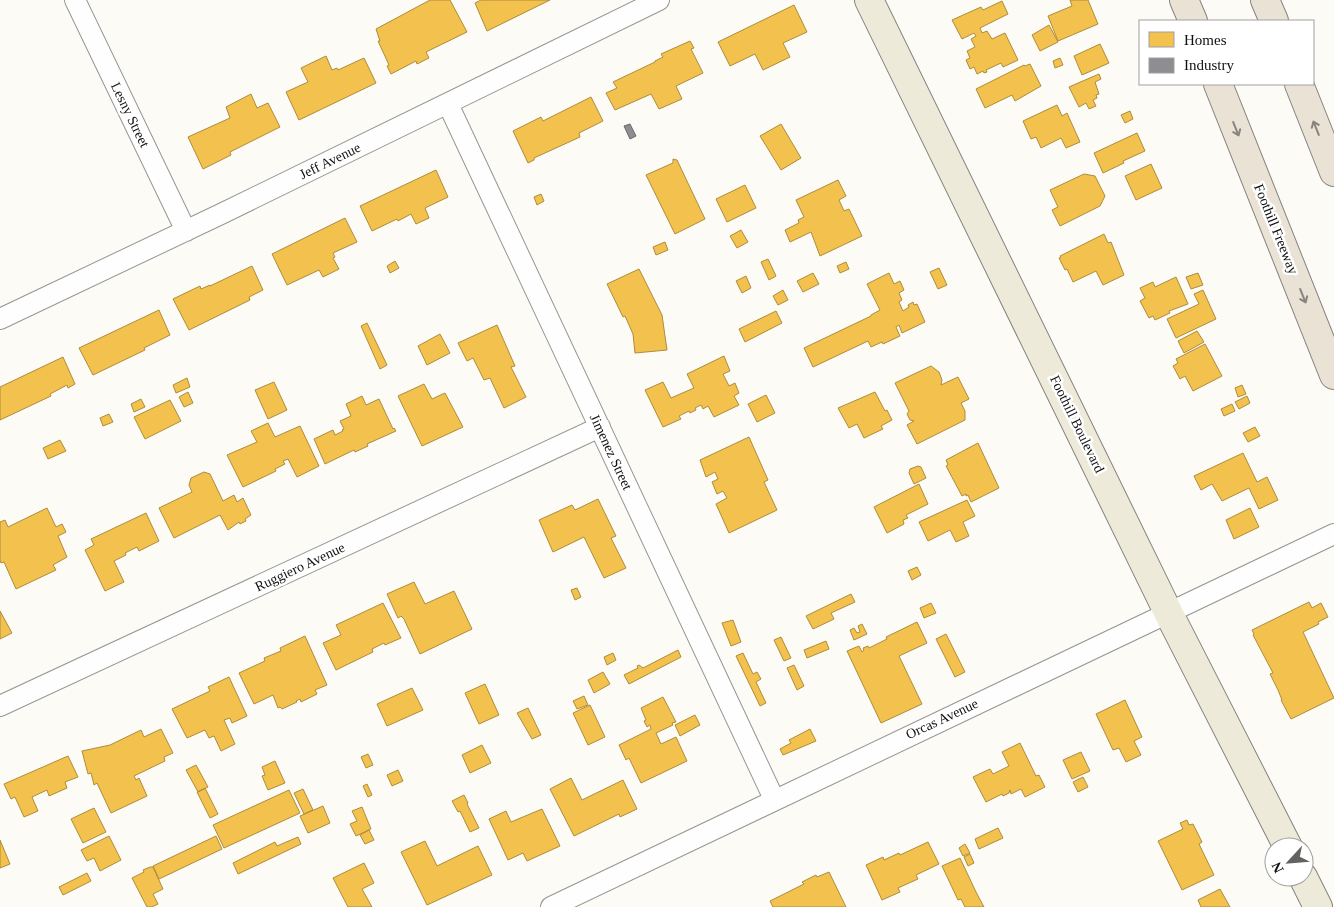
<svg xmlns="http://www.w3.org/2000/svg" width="1334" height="907" font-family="'Times New Roman',serif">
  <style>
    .homes { fill: #f2c14e; stroke: #ae8c3b }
    .industry { fill: #8d8d92; stroke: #68686b }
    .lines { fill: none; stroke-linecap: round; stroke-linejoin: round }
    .street-casing { stroke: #969693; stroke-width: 22 }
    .primary-casing { stroke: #848380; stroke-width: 30 }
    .highway-casing { stroke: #848380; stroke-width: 30 }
    .street { stroke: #fffefe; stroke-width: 20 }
    .primary { stroke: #eeead9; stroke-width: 28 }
    .highway { stroke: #ebe2d6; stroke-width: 28 }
    .oneway { stroke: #88847d }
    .labels { text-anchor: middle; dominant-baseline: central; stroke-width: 5; stroke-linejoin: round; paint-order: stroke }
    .street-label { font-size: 14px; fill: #101010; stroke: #fff }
  </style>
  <rect width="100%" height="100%" fill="#fcfbf5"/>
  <path class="homes" d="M430 0H450L467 32 426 52 429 58 417 64 416 61 391 74 387 66 389 65 378 41H380L376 29Z
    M481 0H550L487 31 475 3Z
    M1070 0H1088L1098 24 1058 41 1048 16 1072 6Z
    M1002 1 1008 14 980 28 982 33 987 31 992 39 1005 33 1018 60 1003 67 1001 63 986 70 987 72 984 73 983 71 977 74 974 67 970 69 966 60 970 58 967 51 975 47 971 39 976 36 974 33 962 39 952 20 981 7 983 10Z
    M794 5 807 32 783 43 790 57 763 70 755 54 730 66 718 42Z
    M1049 25 1058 42 1040 51 1032 35Z
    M690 41 694 48 691 49 703 73 676 86 682 99 659 109 651 94 615 110 606 93 617 88 613 82 655 62V61L663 57 661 54Z
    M1100 44 1109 63 1082 75 1074 56Z
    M326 56 332 70 337 68 338 70 364 58 376 83 299 120 286 92 308 82 301 68Z
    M1060 58 1063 65 1055 68 1053 61Z
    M1030 64 1041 86 1015 101 1012 95 985 108 976 89 1024 65 1025 66Z
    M1099 74 1101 79 1095 82 1099 94 1096 95 1097 98 1093 100 1096 106 1089 109 1086 103 1079 107 1069 87Z
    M251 94 257 108 268 103 280 127 230 152 231 155 203 169 188 137 230 118 226 107Z
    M591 97 603 121 579 133 580 137 534 158V160L528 163 513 131 541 117 543 121Z
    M1057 105 1062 116 1067 113 1080 142 1066 148 1061 138 1041 148 1036 137 1031 139 1023 121Z
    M1130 111 1133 119 1125 123 1121 115Z
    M781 124 801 158 781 170 760 136Z
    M1137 133 1145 151 1123 161 1124 163 1103 173 1094 153Z
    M673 159 677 160 705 219 675 234 646 175 673 163Z
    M1151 164 1162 188 1136 200 1125 176Z
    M436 170 448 197 425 208 429 218 416 224 411 214 398 221 397 219 372 231 360 206Z
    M1084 174 1095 176 1105 196 1100 206 1060 226 1052 210 1058 207 1050 190Z
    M838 180 846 196 839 200 844 211 849 209 862 236 820 256 811 232 790 242 785 230 799 223 798 220 804 217 796 200Z
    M745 185 756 208 727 222 716 199Z
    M541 194 544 201 537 205 534 197Z
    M345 218 357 242 333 253 335 257 333 258 339 269 323 277 319 270 287 285 272 254Z
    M741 230 748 242 737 248 730 236Z
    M1104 234 1108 243 1111 242 1124 275 1103 285 1096 271 1073 282 1067 269 1065 270 1059 258 1061 257 1060 256Z
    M665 242 668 250 656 255 653 247Z
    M768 259 776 276 769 280 761 262Z
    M395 261 399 268 390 273 387 266Z
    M846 262 849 269 840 273 837 266Z
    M252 266 263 290 249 297 250 300 189 330 173 299 200 286 201 289 210 285V286Z
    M939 268 947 285 938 289 930 272Z
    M639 269 662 315 667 350 635 353 633 334 625 316 623 317 607 284Z
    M813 273 819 284 803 292 797 281Z
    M889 273 894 284 900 281 904 290 899 293 902 300 899 302 903 311 909 307 908 305 913 302 914 305 917 304 925 322 902 333 899 325 896 327 900 336 883 344 882 342 871 347 868 341 813 367 804 348 871 316V315L880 310 867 284Z
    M1198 273 1203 285 1191 289 1186 277Z
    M746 276 751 288 742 293 736 281Z
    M1176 277 1188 304 1169 311 1170 313 1155 320 1153 316 1149 318 1140 301 1145 298 1140 288 1153 282 1155 287Z
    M783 290 788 300 778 305 773 296Z
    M1203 290 1216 319 1176 338 1167 319 1199 304 1194 294Z
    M159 310 170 335 144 348 145 350 93 375 79 348Z
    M776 311 782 323 745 342 739 329Z
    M367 323 387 365 380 369 361 326Z
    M497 325 515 366 511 367 526 397 504 408 490 378 484 380 473 358 467 361 458 343Z
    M1197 331 1204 342 1184 353 1178 341Z
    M440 334 450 353 427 365 418 346Z
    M1205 344 1222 376 1193 391 1185 376 1180 379 1173 366 1178 363 1176 359Z
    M724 356 730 371 723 374 729 386 735 383 739 393 734 396 739 405 714 417 708 406 703 409 701 405 695 408 696 410 690 413 689 411 679 416 681 419 663 427 645 390 663 382 671 398 694 388 687 374Z
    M63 357 75 384 68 388 67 385 50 394 51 396 0 420V387Z
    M931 366 939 372 942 380 941 385 958 377 969 399 961 403 965 411V420L917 444 907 425 914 421 910 420 907 414 909 411 895 383Z
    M187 378 190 387 176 393 173 385Z
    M274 382 287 410 268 419 255 390Z
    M424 384 432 399 445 393 463 427 422 446 398 396Z
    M1242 385 1246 394 1238 397 1235 388Z
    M188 392 193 403 184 407 179 397Z
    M875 392 885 411 887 410 892 420 881 426 883 429 864 438 857 424 849 428 838 408Z
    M766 395 775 413 757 422 748 404Z
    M362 396 366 405 379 399 393 429 394 428 396 431 367 444 368 446 355 452 354 450 325 464 314 439 333 430 335 435 343 431 342 430 344 429 340 421 351 416 346 404Z
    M1247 396 1250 403 1239 409 1235 402Z
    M141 399 145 407 134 412 131 404Z
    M170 400 181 421 145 439 134 417Z
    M1232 404 1235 411 1224 416 1221 409Z
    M109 414 113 422 103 426 100 418Z
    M268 423 275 437 300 426 319 466 297 477 288 459 283 461 285 464 275 469 276 471 243 487 227 455 257 442 251 431Z
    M1255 427 1260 436 1248 442 1243 433Z
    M749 437 768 480 764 482 777 510 729 533 716 504 727 498 723 491 717 494 712 482 718 479 715 472 706 477 700 460Z
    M60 440 66 451 48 459 43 448Z
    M978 443 999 488 971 502 968 495 966 496V494L962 496 946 466 948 465 946 460Z
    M1243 453 1257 482 1267 477 1278 500 1259 509 1249 488 1222 501 1212 484 1201 490 1194 476Z
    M918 466 921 467 926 478 914 484 909 473 910 469Z
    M204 472 210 474 223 501 234 495 237 502 243 498 251 515 245 519 246 521 240 524 239 522 228 530 220 515 174 538 159 508 192 492 189 485 191 478Z
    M919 484 928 504 906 515 908 518 903 520 904 524 887 533 874 507Z
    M598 499 616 536 611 538 626 568 604 578 584 537 553 552 539 520 572 505 575 510Z
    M967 500 975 516 963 522 969 536 956 542 950 530 928 541 919 522Z
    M47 508 56 527 62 524 66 532 58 536 67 557 53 565 56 570 16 589 4 562 1 563 0 560V522L5 520 8 527Z
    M1250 508 1259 527 1234 539 1226 520Z
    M146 513 159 541 139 551 137 547 125 553 126 555 114 561 124 582 105 591 85 550 94 545 91 539Z
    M917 567 921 575 912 580 908 571Z
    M414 582 425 604 454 591 472 629 420 654 404 619 401 616 398 618 387 594Z
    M577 588 581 597 575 600 571 590Z
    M851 594 855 602 831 613 834 619 813 629 806 616Z
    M1309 602 1312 608 1321 603 1328 617 1318 622 1319 624 1303 632 1334 698 1291 719 1281 700H1282L1278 690 1270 674 1273 673 1253 635 1254 634 1252 630Z
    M383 603 401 638 385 645 384 643 372 649 373 652 336 670 323 643 341 635 336 625Z
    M931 603 936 613 924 618 920 608Z
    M0 611 12 633 0 639Z
    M733 620 741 642 731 646 722 623Z
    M917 622 927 643 899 656 922 704 881 723 847 651 859 646 862 652 864 650 863 648 868 646 869 648 887 639 886 637Z
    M862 624 867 634 854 640 850 630 854 628 857 633 860 632 858 626Z
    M946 634 965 672 955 677 936 639Z
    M305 636 327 685 315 690 317 694 301 702 300 699 296 701 297 702 282 709 280 707 278 708 273 695 254 704 239 673 265 661 264 658 281 651 280 648Z
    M781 637 791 658 784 661 774 640Z
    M826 641 829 649 807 658 804 650Z
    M678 650 681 657 629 684 624 675 638 668 637 666 639 665 643 668Z
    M613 653 616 660 607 665 604 657Z
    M743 653 753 674 757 672 761 679 756 682 766 703 760 706 736 656Z
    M794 665 804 686 797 690 787 668Z
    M603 672 610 684 594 693 588 680Z
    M229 677 247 716 232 723 230 718 224 720 235 744 221 751 214 736 209 738 205 730 187 738 172 709 210 691 208 687Z
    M485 684 499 715 479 724 465 693Z
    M412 688 423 710 387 726 377 704Z
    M584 696 588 705 577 709 573 701Z
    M663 697 676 722 672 723 673 725 656 733 661 744 676 737 687 761 641 783 629 758 626 760 619 745 651 729 650 725 647 727 644 721 646 720 641 708Z
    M1125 700 1142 737 1134 741 1141 755 1126 762 1119 748 1113 750 1096 714Z
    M590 705 605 737 588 745 573 713Z
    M528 708 541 735 532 739 517 713Z
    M695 715 700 725 680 736 675 725Z
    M161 729 173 753 164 757 165 761 134 776 136 780 139 778 147 796 111 813 97 783 94 785 91 773 88 774 82 751 110 745 141 730 144 737Z
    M810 729 816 741 783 755 780 749 791 743 789 740Z
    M1020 743 1036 776 1039 775 1045 787 1025 797 1021 789 1011 794 1010 790 1009 793 1003 796 1002 794 986 802 973 777 990 769 993 774 1009 766 1002 752Z
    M482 745 491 763 470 773 462 755Z
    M1081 752 1090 771 1072 779 1063 760Z
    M368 754 373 765 366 768 361 757Z
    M68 756 78 777 65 782 67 788 49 796 47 790 32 797 38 811 24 817 15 797 11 799 4 784Z
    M275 761 285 783 268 790 262 776 265 775 262 767Z
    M196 765 208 787 198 792 186 770Z
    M398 770 403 781 392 786 387 775Z
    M1083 777 1088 787 1078 792 1073 782Z
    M571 778 582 800 623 780 637 809 620 817 619 814 574 836 550 789Z
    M367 784 372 795 368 797 363 786Z
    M205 788 218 814 210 818 197 792Z
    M303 789 313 810 304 814 294 793Z
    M289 790 300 813 224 848 213 825Z
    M464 795 468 803 467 804 479 828 470 832 460 811 458 812 452 801Z
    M323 806 330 823 308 833 300 816Z
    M362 807 371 829 356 836 350 824 357 821 352 811Z
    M94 808 106 832 83 843 71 819Z
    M542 809 560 846 527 861 523 853 508 860 489 819 506 811 511 822Z
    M1187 820 1189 825 1193 824 1202 842 1199 844 1214 875 1182 890 1158 841 1183 829 1180 823Z
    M998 828 1003 838 979 849 975 839Z
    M369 830 374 840 365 844 360 835Z
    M109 836 121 860 100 871 94 858 87 861 81 850Z
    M216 836 222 849 159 879 153 866Z
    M298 837 301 844 238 874 233 863 275 842 277 846Z
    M0 840 10 864 0 868Z
    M425 841 437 866 478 846 492 875 427 905 401 852Z
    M928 842 939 864 916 875 918 879 898 888 900 892 882 900 866 865 883 857 884 860 899 853 900 855Z
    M965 844 970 853 963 856 959 848Z
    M970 854 974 863 968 866 964 857Z
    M960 858 976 892 984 907H965L961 899 958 900 942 866Z
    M364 863 374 883 362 889 372 907H348L333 878Z
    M150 867H153L163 889 153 894 158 904 152 907H147L132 878 144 872 143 870Z
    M829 872 846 907H773L770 901 804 884 802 882 816 875 817 877Z
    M87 873 91 881 63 895 59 887Z
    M1220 889 1230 907H1201L1198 900Z"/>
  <path class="industry" d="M630 124 636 136 630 139 624 126Z"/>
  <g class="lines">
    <g class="street-casing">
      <path id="street" d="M75 0 186 231
        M448 104 774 799
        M0 319 221 214 659 0
        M0 706 600 427
        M551 907 1334 534"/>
    </g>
    <g class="primary-casing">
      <path id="primary" d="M869 0 1168 612 1288 847
        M1303 877 1318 907"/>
    </g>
    <g class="highway-casing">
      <path id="highway" d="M1184 0 1193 21
        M1265 0 1274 21
        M1218 84 1334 375
        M1299 84 1334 172"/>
    </g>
    <use href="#street" class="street"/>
    <use href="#primary" class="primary"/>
    <use href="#highway" class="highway"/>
  </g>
  <defs><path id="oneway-shaft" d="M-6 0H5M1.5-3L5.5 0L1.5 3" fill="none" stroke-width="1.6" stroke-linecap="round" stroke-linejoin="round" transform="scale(1.25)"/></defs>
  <g class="oneway">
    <use href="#oneway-shaft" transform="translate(1316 128) rotate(-112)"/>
    <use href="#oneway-shaft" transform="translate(1236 129) rotate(68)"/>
    <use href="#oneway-shaft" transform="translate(1303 296) rotate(68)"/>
  </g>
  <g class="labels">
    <g class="street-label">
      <text transform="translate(130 115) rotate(64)">Lesny Street</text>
      <text transform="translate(330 161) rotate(-26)">Jeff Avenue</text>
      <text transform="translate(1276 229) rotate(68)">Foothill Freeway</text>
      <text transform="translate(1077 424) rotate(64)">Foothill Boulevard</text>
      <text transform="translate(611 452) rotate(65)">Jimenez Street</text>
      <text transform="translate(300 567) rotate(-25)">Ruggiero Avenue</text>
      <text transform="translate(942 719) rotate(-25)">Orcas Avenue</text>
    </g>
  </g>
  <rect x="1139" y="20" width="175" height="65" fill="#ffffff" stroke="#9f9f9f"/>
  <rect x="1149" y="32" width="25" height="15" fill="#f2c14e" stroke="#9f9f9f"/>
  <text x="1184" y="45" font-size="15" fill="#101010">Homes</text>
  <rect x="1149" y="58" width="25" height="15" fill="#8d8d92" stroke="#9f9f9f"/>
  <text x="1184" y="70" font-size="15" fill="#101010">Industry</text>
  <g transform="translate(1289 862) rotate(244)"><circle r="24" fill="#ffffff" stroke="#9f9f9f"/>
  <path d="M0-4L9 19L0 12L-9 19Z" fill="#636260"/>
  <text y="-8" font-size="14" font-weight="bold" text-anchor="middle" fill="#101010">N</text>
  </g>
</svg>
